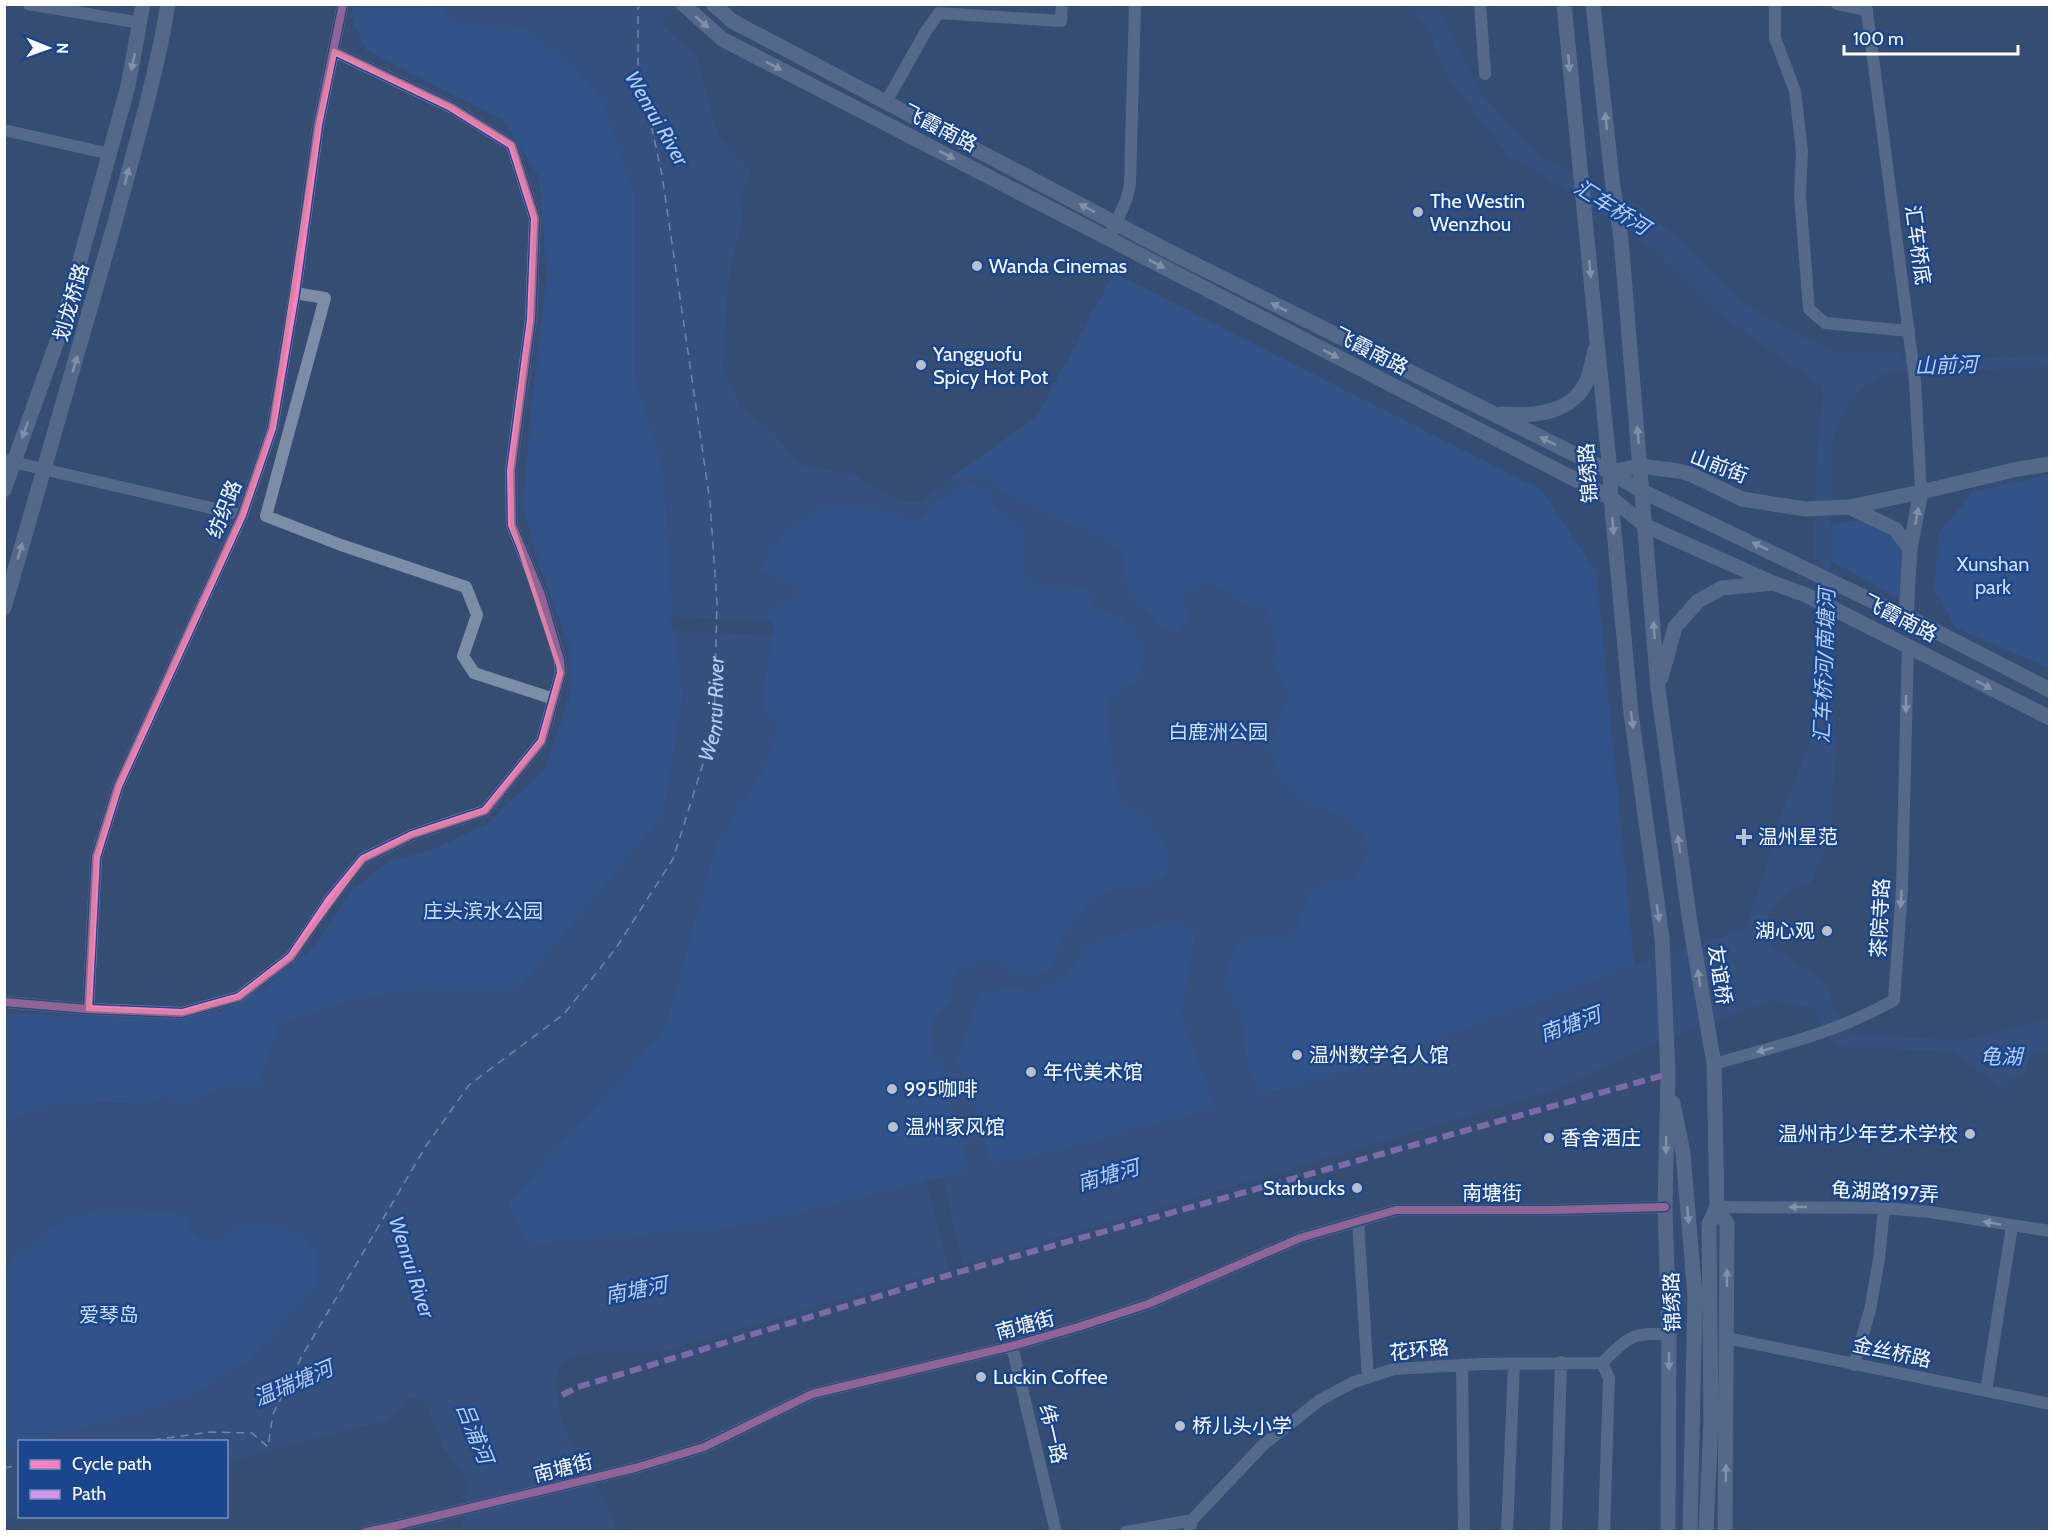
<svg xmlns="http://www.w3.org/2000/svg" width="2054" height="1536" font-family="Cabin,'Noto Sans SC',sans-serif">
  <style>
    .green { fill: #2e5ca3 }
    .water { fill: #355487; fill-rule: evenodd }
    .pier { fill: #354c73 }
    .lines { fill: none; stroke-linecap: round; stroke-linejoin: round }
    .canal { stroke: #355487; stroke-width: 12 }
    .ferry { stroke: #b3cdf5; stroke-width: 1.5; stroke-dasharray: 8 6; stroke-linecap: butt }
    .minor { stroke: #7c8da7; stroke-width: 12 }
    .major { stroke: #7b8ca5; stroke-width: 15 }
    .quiet { stroke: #d193ec; stroke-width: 6; stroke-dasharray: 12 6; stroke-linecap: butt }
    .cycleway-casing { stroke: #1b468d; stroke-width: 11 }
    .cycleway { stroke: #ff80c0; stroke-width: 8 }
    .oneway { fill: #dee2e8 }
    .oneway2 { fill: #e5e8ed }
    .marked { fill: none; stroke: #dd80a5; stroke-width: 4.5; stroke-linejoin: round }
    .poi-dot { fill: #b8c0ce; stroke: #1b468d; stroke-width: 2 }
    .labels { text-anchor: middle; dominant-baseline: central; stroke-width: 5; stroke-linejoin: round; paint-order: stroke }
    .street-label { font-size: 20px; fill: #fff; stroke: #1b468d }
    .poi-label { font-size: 20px; fill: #fff; stroke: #1b468d; text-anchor: start }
    .park-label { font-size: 20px; fill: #cddefa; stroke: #1b468d }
    .water-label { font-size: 21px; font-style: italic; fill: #b3cdf5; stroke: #1b468d }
  </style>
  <rect width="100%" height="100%" fill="#354c73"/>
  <path class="green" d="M356 5H438L451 20 471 25 528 30 571 63 603 99 634 191V374L663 463 672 598 683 695 663 816 520 988H442L364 996 281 1022 259 1086 219 1087 187 1106 163 1097 142 1104 101 1102 5 1124V1014L184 1018 223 1010 262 990 316 945 353 889 390 861 434 849 488 823 545 769 570 696 569 645 539 564 523 507 531 409 547 278 539 177 503 120 366 50 350 15Z
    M1114 273 1542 490 1596 570 1634 965 1358 1069 1077 1145 740 1226 526 1245 507 1204 665 1028 716 843 764 767 760 708 771 639 760 569 781 533 825 505 876 508 918 521 951 478 1037 416Z
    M2049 475H2050L2049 668 1956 628 1934 589 1939 533 1973 492Z
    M1867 519 1905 545 1900 599 1831 561 1832 525Z
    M110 1211 188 1214C189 1244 221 1248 233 1226 264 1222 306 1222 318 1257 320 1266 319 1277 320 1285L249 1360 189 1396 121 1419 26 1441 20 1442 19 1443 5 1447 4 1271 16 1254 70 1216Z"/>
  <path class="water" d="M505 4 678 5 662 24 697 58 719 137 751 172 740 197 742 220 728 283 723 366 740 408 768 427 803 466 853 473 868 484 904 502H921L951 478 974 475 995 483 1008 494 1033 508 1101 536 1123 552 1126 588 1160 625 1177 632 1190 617 1181 599 1197 587 1217 584 1236 601 1266 608 1275 644 1272 661 1288 696 1269 746 1282 783 1309 805 1336 812 1364 834 1368 854 1354 878 1326 882 1310 889 1298 924 1280 941 1264 934 1242 941 1226 962 1224 989 1238 1004 1249 1071 1260 1096 1358 1069 1634 965 1746 928 1774 844 1783 810 1816 727 1813 526 1817 454 1823 397 1822 387 1712 309 1653 249 1543 175 1509 157 1445 74 1427 27 1409 5H1436L1481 94 1541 155 1649 213 1690 250 1744 303 1808 339 1842 353H1899V371L1885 374 1866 385 1844 410 1832 441 1831 561 1836 760 1832 791V834L1811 883 1788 893 1768 915 1772 947 1828 984 1834 1007 1852 1034 1963 1040 2049 1019V1051H2043L2030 1057 2023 1078H2011L2007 1092 1954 1052 1841 1047 1829 1039 1813 1008 1773 1000 1654 1044 1553 1091 1204 1195 662 1352 572 1354 560 1366 555 1382 560 1412 566 1434 578 1457 603 1493 617 1531H461L468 1488 467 1480 443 1448 428 1408 418 1399 413 1398 405 1400 396 1414 382 1422 227 1462 226 1442 26 1441 121 1419 189 1396 249 1360 320 1285C319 1277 320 1265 318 1257 306 1222 264 1222 234 1226 218 1251 191 1242 188 1214L110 1211 70 1216 16 1254 5 1270V1124L13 1117 58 1103 142 1104 163 1097 188 1106 219 1087 259 1086 281 1022 364 996 442 988H520L663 816 683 695 672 598 663 463 634 374V191L603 99 571 63 528 30 471 25 451 20 438 5ZM963 481 991 494 994 505 1025 530 1023 569 1035 586 1090 590 1093 610 1121 617 1146 647 1140 676 1108 702C1109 733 1113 782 1125 809L1138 811 1155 829 1168 848 1170 870 1154 884 1110 889 1091 901 1061 940 1053 967 1023 980 1001 962 982 961 961 968 953 978 952 1000 931 1020 933 1056 941 1061 969 1171 740 1226 526 1244 507 1203 665 1028 716 843 764 767 778 727 760 708 771 639 768 611 803 592 760 569 781 533 826 505 876 508 918 521ZM1172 921 1194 930V943L1182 1014 1215 1107 1077 1145 990 1165 969 1086 956 1061 979 994 1005 989 1040 991 1064 978 1089 943Z
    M19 1443V1516L5 1519V1447Z"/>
  <path class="pier" d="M671 617 772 621 773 635 673 631Z
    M942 1177 964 1266 949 1270 926 1181Z"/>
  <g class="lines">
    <path class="canal" d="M1885 365H1967L2050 361"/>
    <g class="ferry">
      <path id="s1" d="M139 1442 210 1432 252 1433 268 1447 273 1414 302 1356 426 1146 469 1085 564 1014 616 948 673 859 714 729 717 603 710 502 662 175 638 64V8L640 4"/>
      <path d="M4 1468 20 1465"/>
    </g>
    <path class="minor" d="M28 4 141 23
      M1480 4 1485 74
      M1775 4V38L1795 91 1802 152 1800 195 1809 309 1825 323 1909 331
      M1837 4 1867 10
      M1866 4 1915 381 1921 492
      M886 102 926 31 939 13 1061 21 1062 4
      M4 130 110 154
      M1109 239 1127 198 1130 183 1135 4
      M295 293 325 298 266 516 341 545 466 587 477 615 463 656 474 673 554 699
      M4 460 242 515
      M4 1002 88 1009 182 1013 239 997 291 957 330 899 363 859 412 835 485 811 542 741 561 673 560 660 541 595 512 525 511 471 531 319 535 218 512 145 451 107 334 51
      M88 1009 96 857 118 786 242 515 272 428 295 293 318 125 343 4
      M1714 1064C1777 1046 1837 1033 1894 1000L1902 888 1908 645
      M1717 1207 1884 1208 1930 1212 2050 1231
      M1358 1221 1368 1378
      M1727 1338 2050 1404
      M1012 1346 1056 1532
      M1602 1363 1609 1378 1604 1532
      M1462 1365 1464 1532
      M1854 1365 1870 1310 1879 1259 1884 1208
      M1986 1391 2012 1226
      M366 1532 399 1525 635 1468 704 1447 812 1394 1012 1346 1078 1327 1148 1304 1300 1238 1396 1210H1551L1665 1207
      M1126 1532 1192 1520
      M1189 1532 1192 1520 1264 1444 1320 1400 1354 1382 1394 1369 1480 1364 1602 1363C1628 1338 1631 1331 1669 1335
      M1507 1532 1514 1364
      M1556 1532 1561 1362"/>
    <path class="major" d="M683 4 722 39 1611 498 1646 526 1773 583 1806 595 2050 718
      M713 4 732 21 1168 251 1610 472 1642 491 1885 607 1906 616 2050 690
      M1564 4C1578 161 1595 316 1610 472L1611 498 1631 713 1662 938 1668 1074 1665 1207 1669 1335 1668 1532
      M1593 4 1612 179 1621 239 1658 689 1690 923 1714 1064 1717 1207 1727 1224 1725 1532
      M1502 414C1534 417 1575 413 1588 378 1591 369 1593 359 1595 350
      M1610 472 1640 466 1678 471 1690 474 1742 499 1805 509 1849 507 1921 492 2018 469 2050 464
      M4 490 60 333 128 86 143 4
      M1849 507 1895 529 1910 548
      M4 608C40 479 79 351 115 222 134 150 156 78 168 4
      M1906 616 1910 548 1921 492
      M1661 678 1675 627 1698 601 1722 588 1773 583
      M1673 1103 1683 1153 1695 1296 1690 1532
      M1706 1532 1711 1422 1709 1224 1717 1207"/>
    <path class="quiet" d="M562 1395 578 1387 959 1272 1668 1074"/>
    <g class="cycleway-casing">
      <path id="cycleway" d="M4 1002 88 1009 182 1013 239 997 291 957 330 899 363 859 412 835 485 811 542 741 561 673 560 660 541 595 512 525 511 471 531 319 535 218 512 145 451 107 334 51
        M88 1009 96 857 118 786 242 515 272 428 295 293 318 125 343 4
        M366 1532 399 1525 635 1468 704 1447 812 1394 1012 1346 1078 1327 1148 1304 1300 1238 1396 1210H1551L1665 1207"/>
    </g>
    <use href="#cycleway" class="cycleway"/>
  </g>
  <defs><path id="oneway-solid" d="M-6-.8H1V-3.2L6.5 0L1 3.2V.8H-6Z" transform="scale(1.5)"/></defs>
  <g class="oneway">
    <use href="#oneway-solid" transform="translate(702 22) rotate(41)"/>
    <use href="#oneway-solid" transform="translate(133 62) rotate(102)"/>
    <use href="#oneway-solid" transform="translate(1569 63) rotate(85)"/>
    <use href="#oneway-solid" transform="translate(774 66) rotate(27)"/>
    <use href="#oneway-solid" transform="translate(1606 121) rotate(-96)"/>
    <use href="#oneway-solid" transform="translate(947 155) rotate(27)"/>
    <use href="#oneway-solid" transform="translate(127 176) rotate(-75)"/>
    <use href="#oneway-solid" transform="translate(1087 208) rotate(-152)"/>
    <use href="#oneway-solid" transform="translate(1157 264) rotate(27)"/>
    <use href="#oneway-solid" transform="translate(1590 269) rotate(84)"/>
    <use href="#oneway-solid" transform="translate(1279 307) rotate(-153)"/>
    <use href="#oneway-solid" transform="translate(1331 354) rotate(27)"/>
    <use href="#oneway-solid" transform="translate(75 364) rotate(-73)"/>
    <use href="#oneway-solid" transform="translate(25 430) rotate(110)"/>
    <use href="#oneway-solid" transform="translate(1638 435) rotate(-95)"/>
    <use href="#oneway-solid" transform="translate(1548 441) rotate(-153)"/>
    <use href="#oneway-solid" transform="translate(1917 516) rotate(-79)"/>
    <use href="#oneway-solid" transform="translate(1613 526) rotate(85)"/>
    <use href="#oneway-solid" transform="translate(1760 546) rotate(-154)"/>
    <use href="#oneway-solid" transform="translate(20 551) rotate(-74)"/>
    <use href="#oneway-solid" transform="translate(1654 630) rotate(-94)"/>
    <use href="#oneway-solid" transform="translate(1984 685) rotate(27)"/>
    <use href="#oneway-solid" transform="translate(1632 720) rotate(83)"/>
    <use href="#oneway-solid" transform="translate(1679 844) rotate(-98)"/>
    <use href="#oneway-solid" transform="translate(1658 913) rotate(81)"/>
    <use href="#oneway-solid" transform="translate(1699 978) rotate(-99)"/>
    <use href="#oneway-solid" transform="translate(1666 1145) rotate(91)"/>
    <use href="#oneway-solid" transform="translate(1688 1215) rotate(85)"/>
    <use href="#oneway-solid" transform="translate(1727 1278) rotate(-90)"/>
    <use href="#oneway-solid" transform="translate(1669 1361) rotate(90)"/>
    <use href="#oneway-solid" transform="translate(1726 1473) rotate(-89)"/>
  </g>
  <g class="oneway2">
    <use href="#oneway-solid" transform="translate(1906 704) rotate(91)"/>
    <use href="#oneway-solid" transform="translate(1901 899) rotate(94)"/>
    <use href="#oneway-solid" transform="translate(1765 1050) rotate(165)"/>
    <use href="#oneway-solid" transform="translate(1798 1207) rotate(-180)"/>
    <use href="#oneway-solid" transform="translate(1992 1223) rotate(-170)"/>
  </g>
  <path d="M0 0H2054V1536H0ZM334 51 451 107 512 145 535 218 531 319 511 471 512 525 561 673 542 741 485 811 412 835 363 859 291 957 239 997 182 1013 88 1009 96 857 118 786 242 515 272 428 318 125Z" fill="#354c73" fill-opacity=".55" fill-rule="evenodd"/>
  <path class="marked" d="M334 51 451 107 512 145 535 218 531 319 511 471 512 525 561 673 542 741 485 811 412 835 363 859 291 957 239 997 182 1013 88 1009 96 857 118 786 242 515 272 428 318 125Z"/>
  <g class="poi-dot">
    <circle cx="1418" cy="212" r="6"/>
    <circle cx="977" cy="266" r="6"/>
    <circle cx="921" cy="365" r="6"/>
    <path d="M1741 828h6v6h6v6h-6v6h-6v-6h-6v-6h6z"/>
    <circle cx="1827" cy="931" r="6"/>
    <circle cx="1297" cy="1055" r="6"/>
    <circle cx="1031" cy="1072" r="6"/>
    <circle cx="892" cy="1089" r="6"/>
    <circle cx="893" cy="1127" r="6"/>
    <circle cx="1970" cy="1134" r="6"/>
    <circle cx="1549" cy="1138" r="6"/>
    <circle cx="1357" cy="1188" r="6"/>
    <circle cx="981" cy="1377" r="6"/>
    <circle cx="1180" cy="1426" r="6"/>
  </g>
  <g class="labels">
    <g class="street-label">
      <text transform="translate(940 128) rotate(27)">飞霞南路</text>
      <text transform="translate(1918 245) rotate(82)">汇车桥底</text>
      <text transform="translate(71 302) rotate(-74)">划龙桥路</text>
      <text transform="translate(1371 351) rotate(27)">飞霞南路</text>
      <text transform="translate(1719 466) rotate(21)">山前街</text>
      <text transform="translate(1588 473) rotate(-94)">锦绣路</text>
      <text transform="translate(224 509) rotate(-68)">纺织路</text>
      <text transform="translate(1900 618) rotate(27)">飞霞南路</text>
      <text transform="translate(1880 918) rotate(-87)">茶院寺路</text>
      <text transform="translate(1720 975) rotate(81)">友谊桥</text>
      <text transform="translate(1885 1192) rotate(3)">龟湖路197弄</text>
      <text x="1492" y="1193">南塘街</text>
      <text transform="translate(1672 1302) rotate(-92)">锦绣路</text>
      <text transform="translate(1025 1325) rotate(-15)">南塘街</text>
      <text transform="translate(1419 1350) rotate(-6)">花环路</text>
      <text transform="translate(1892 1352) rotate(12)">金丝桥路</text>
      <text transform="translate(1053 1434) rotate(77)">纬一路</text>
      <text transform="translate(563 1468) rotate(-14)">南塘街</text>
    </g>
    <g class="poi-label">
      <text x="1430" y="201">The Westin<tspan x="1430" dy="23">Wenzhou</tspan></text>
      <text x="989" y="266">Wanda Cinemas</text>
      <text x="933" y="354">Yangguofu<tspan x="933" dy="23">Spicy Hot Pot</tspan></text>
      <text x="1758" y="837">温州星范</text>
      <text x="1815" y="931" text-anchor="end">湖心观</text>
      <text x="1309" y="1055">温州数学名人馆</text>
      <text x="1043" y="1072">年代美术馆</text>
      <text x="904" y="1089">995咖啡</text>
      <text x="905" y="1127">温州家风馆</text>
      <text x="1958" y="1134" text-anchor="end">温州市少年艺术学校</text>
      <text x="1561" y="1138">香舍酒庄</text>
      <text x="1345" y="1188" text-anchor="end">Starbucks</text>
      <text x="993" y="1377">Luckin Coffee</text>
      <text x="1192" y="1426">桥儿头小学</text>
    </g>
    <g class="park-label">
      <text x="1993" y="564">Xunshan<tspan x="1993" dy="23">park</tspan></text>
      <text x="1218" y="732">白鹿洲公园</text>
      <text x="483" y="911">庄头滨水公园</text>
      <text x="109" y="1315">爱琴岛</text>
    </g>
    <g class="water-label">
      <text transform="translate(657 118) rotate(60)">Wenrui River</text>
      <text transform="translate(1612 207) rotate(32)">汇车桥河</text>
      <text transform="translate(1946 365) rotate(-2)">山前河</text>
      <text transform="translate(1824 666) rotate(-88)">汇车桥河/南塘河</text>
      <text stroke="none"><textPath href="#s1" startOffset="1016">Wenrui River</textPath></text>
      <text transform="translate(1570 1024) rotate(-20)">南塘河</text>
      <text x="2001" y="1056">龟湖</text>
      <text transform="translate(1108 1175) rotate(-16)">南塘河</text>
      <text transform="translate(412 1267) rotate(72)">Wenrui River</text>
      <text transform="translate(636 1290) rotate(-11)">南塘河</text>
      <text transform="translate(293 1383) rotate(-23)">温瑞塘河</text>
      <text transform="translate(475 1433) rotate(68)">吕浦河</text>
    </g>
  </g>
  <rect width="2054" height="1536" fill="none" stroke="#ffffff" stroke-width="12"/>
  <rect x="18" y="1440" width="210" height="78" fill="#1b468d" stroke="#7690bb" stroke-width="1.5"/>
  <rect x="30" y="1460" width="30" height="9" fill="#ff80c0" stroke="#7690bb" stroke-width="1.5"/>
  <text x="72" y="1470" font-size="18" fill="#ffffff">Cycle path</text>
  <rect x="30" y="1490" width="30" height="9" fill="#d193ec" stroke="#7690bb" stroke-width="1.5"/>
  <text x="72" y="1500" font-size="18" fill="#ffffff">Path</text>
  <g transform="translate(48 48) rotate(91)" stroke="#1b468d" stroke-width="4.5" paint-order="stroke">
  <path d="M0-4.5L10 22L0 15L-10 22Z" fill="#ffffff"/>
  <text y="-9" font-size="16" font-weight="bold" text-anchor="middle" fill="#ffffff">N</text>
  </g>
  <path d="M1844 45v9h174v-9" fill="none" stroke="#ffffff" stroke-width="3"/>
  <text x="1853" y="45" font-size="18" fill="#ffffff" stroke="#1b468d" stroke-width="4.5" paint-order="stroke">100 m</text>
</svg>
